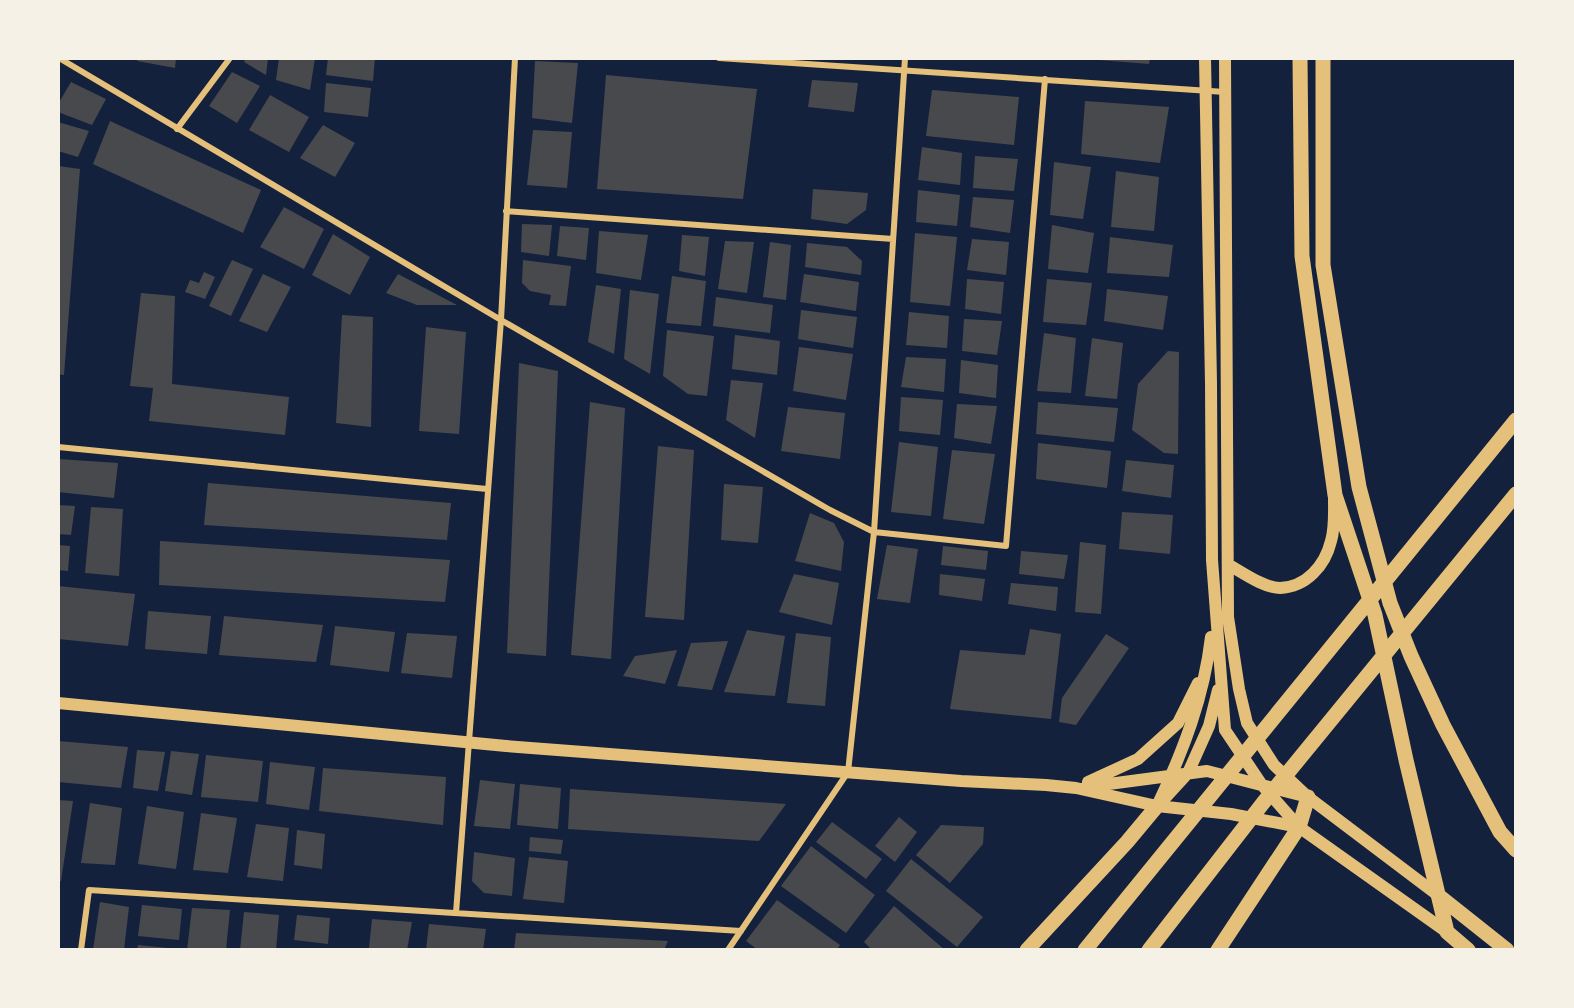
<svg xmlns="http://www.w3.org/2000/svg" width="1574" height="1008" font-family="'DM Sans',sans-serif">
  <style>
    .building { fill: #48494c }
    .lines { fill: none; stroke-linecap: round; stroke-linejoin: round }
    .minor { stroke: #e5c07b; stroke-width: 6 }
    .secondary { stroke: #e5c07b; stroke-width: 12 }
    .primary { stroke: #e5c07b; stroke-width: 15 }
  </style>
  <rect width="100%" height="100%" fill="#14213d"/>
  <path class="building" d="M138 58H176L175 68 137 61Z
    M246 58H268L266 75 244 62Z
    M279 58H315L310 90 276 80Z
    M328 58H375L373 81 326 75Z
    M1099 58H1150L1149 64 1099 60Z
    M535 61 578 63 572 123 532 118Z
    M232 72 260 86 237 123 209 106Z
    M606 75 757 89 743 199 597 189Z
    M812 80 858 83 854 112 808 107Z
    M71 82 106 99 92 125 58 112V104Z
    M326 83 371 88 368 117 324 112Z
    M932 90 1019 97 1014 145 926 136Z
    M270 95 309 117 289 152 249 130Z
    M1085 101 1169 107 1160 163 1081 154Z
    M110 121 261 190 243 233 93 164Z
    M58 122 89 131 78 157 58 151Z
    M323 125 355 143 335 177 300 158Z
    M533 130 572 132 567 188 527 185Z
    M922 147 962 153 960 185 918 180Z
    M975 156 1018 159 1014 191 973 188Z
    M1054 162 1091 167 1083 219 1050 215Z
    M58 166 80 169 64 375 58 374Z
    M1116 171 1159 177 1154 231 1111 227Z
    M813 189 868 193 866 210 847 224 811 219Z
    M918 190 960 195 957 226 916 222Z
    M973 197 1014 200 1010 233 970 227Z
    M284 207 324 229 304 269 260 247Z
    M522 224 552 225 549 256 521 252Z
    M1052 225 1094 233 1088 273 1048 269Z
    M560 226 589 228 586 260 557 256Z
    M599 231 648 235 641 280 596 273Z
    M915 233 957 237 950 306 910 302Z
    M333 234 370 257 350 295 312 275Z
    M682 235 709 237 705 276 679 271Z
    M1110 237 1173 245 1169 277 1107 273Z
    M972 239 1009 242 1006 275 967 270Z
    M725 241 754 242 747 293 718 289Z
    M770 242 791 245 786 300 763 297Z
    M807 243 847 247 862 261 861 275 805 267Z
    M232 260 253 269 231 316 209 306Z
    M523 260 571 266 566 306 549 305 551 295 530 291 522 283Z
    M204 272 215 277 205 299 185 292 190 280 199 283Z
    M263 274 291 287 267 332 239 321Z
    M398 274 457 305H417L386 293Z
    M804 274 859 282 856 311 800 302Z
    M672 276 706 281 701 326 666 323Z
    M967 279 1004 282 1001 314 965 309Z
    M1047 279 1092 283 1086 325 1043 322Z
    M596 285 621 289 614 354 588 342Z
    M1107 289 1168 296 1163 330 1104 321Z
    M630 290 659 294 650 374 624 359Z
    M141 293 175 296 172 384 289 397 285 435 149 421 153 388 130 386Z
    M716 297 773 305 770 333 713 326Z
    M801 310 857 317 853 348 798 339Z
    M909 312 949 316 947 348 906 345Z
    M342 315 373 317 371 427 336 423Z
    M964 319 1002 321 997 355 962 351Z
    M426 327 466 332 459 434 419 431Z
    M667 330 714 336 707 396 688 394 663 376Z
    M1044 333 1076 338 1071 393 1037 391Z
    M735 335 780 341 777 375 732 369Z
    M1092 338 1123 343 1117 399 1085 396Z
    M799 347 853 354 846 400 793 391Z
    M1168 351 1179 352 1178 454 1164 453 1132 430 1138 384Z
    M906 357 946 359 944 392 901 387Z
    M961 360 998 365 996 398 959 393Z
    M519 363 558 371 546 656 507 653Z
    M731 380 763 383 755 438 726 420Z
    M901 397 943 400 940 435 899 431Z
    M590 402 625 408 611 659 571 655Z
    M1038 402 1118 408 1114 442 1036 434Z
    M957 404 997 406 991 444 954 438Z
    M788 407 845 413 840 459 781 451Z
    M899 442 938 447 931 516 891 512Z
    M1038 443 1111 451 1107 488 1036 479Z
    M658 446 694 450 684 620 645 617Z
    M952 450 995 454 984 524 943 519Z
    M58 459 118 463 114 498 58 492Z
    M1126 460 1174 465 1171 498 1122 491Z
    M208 483 451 503 447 540 204 525Z
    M724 484 763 487 758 543 721 540Z
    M58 505 75 506 71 535 58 534Z
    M91 507 123 509 119 576 85 573Z
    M1122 512 1173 515 1170 554 1119 549Z
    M810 513 834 523 844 542 841 571 795 561Z
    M160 541 450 560 445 602 159 585Z
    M1080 542 1106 545 1101 614 1075 612Z
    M58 545 70 546 68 571 58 570Z
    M887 545 918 549 910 603 877 599Z
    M943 546 988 551 986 570 941 565Z
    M1021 551 1068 555 1064 579 1019 574Z
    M794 574 839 583 832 625 779 612Z
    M940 574 985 579 982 601 939 595Z
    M1011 583 1058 587 1056 611 1008 604Z
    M58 586 135 594 128 646 58 639Z
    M148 611 211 616 207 654 145 649Z
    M224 616 323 625 316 662 219 655Z
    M335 626 395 632 389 672 330 665Z
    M1030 629 1061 634 1051 719 950 709 960 650 1025 655Z
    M747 630 785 636 775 696 724 692Z
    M407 633 457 636 452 678 401 673Z
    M796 633 831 637 825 706 787 703Z
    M1106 634 1129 648 1076 725 1059 722 1062 698Z
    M728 641 712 690 677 686 691 643Z
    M677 650 665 684 623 676 635 656Z
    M58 741 128 747 121 788 58 782Z
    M137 750 165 752 158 791 133 788Z
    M171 751 199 754 192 795 165 791Z
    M206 755 263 761 258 802 201 797Z
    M270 762 315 767 309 810 266 804Z
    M323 768 446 777 443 825 319 811Z
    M480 780 515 784 510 829 474 826Z
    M520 784 561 788 558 829 517 825Z
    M570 789 786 804 759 841 568 829Z
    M58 800 73 801 61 881H58Z
    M90 803 122 808 115 865 81 863Z
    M147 806 184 812 176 869 138 864Z
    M201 813 237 818 228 873 193 870Z
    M899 817 917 832 895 862 875 846Z
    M832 822 882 859 866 879 816 842Z
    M256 824 289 828 283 881 247 877Z
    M941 825 984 827 983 844 950 883 916 855Z
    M297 830 325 834 322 869 294 865Z
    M530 837 563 840 561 854 529 851Z
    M811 846 875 895 846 933 781 886Z
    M474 852 515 858 512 896 484 893 472 881Z
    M529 857 568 861 564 903 523 899Z
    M911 859 983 917 957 947 886 891Z
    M777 900 840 945 837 950H758L746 941Z
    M100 902 129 907 124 950H93Z
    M142 905 182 909 179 940 138 936Z
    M894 906 945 950H872L864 942Z
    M192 908 230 910 226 950H187Z
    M244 912 279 915 276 950H240Z
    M297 915 330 918 328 944 294 940Z
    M372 919 412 922 407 950 369 948Z
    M429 924 486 929 483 950H426Z
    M516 933 668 941 664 950H514Z
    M138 945 168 948V950H137Z"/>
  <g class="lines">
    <path class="minor" d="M59 58 501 320 830 510 874 532 1006 546 1045 79
      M719 58 1225 92
      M177 129 230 58
      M506 211 893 239
      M58 447 487 489
      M456 913 501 320 515 58
      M81 950 89 890 741 931
      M728 950 848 772 874 532 905 58"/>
    <path class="secondary" d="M1205 58 1211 383 1212 560 1225 730 1262 785 1299 827
      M1225 58 1228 617 1239 689 1247 723 1274 765 1308 797
      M1229 565C1242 572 1264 588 1280 588 1306 587 1325 566 1331 541 1335 528 1334 512 1334 499
      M58 703 506 746 961 781 1046 785 1076 788 1157 806 1231 814 1299 827 1447 932
      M1088 782 1138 759 1178 723 1198 683
      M1086 787 1207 771 1308 797 1439 896
      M1166 797 1188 773 1209 726 1218 690
      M1157 806C1183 752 1204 697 1211 637"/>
    <path class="primary" d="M1300 58 1302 256 1335 495 1375 615 1406 760 1447 932 1468 950
      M1323 58V265L1359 487 1390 603 1411 656 1443 725 1500 832 1516 850
      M1439 896 1507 950
      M1027 950 1127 842 1157 806
      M1085 950 1516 420
      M1149 950 1263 803 1516 494
      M1218 950 1299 827 1308 797"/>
  </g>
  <rect width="1574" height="1008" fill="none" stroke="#f6f1e7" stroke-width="120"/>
</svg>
